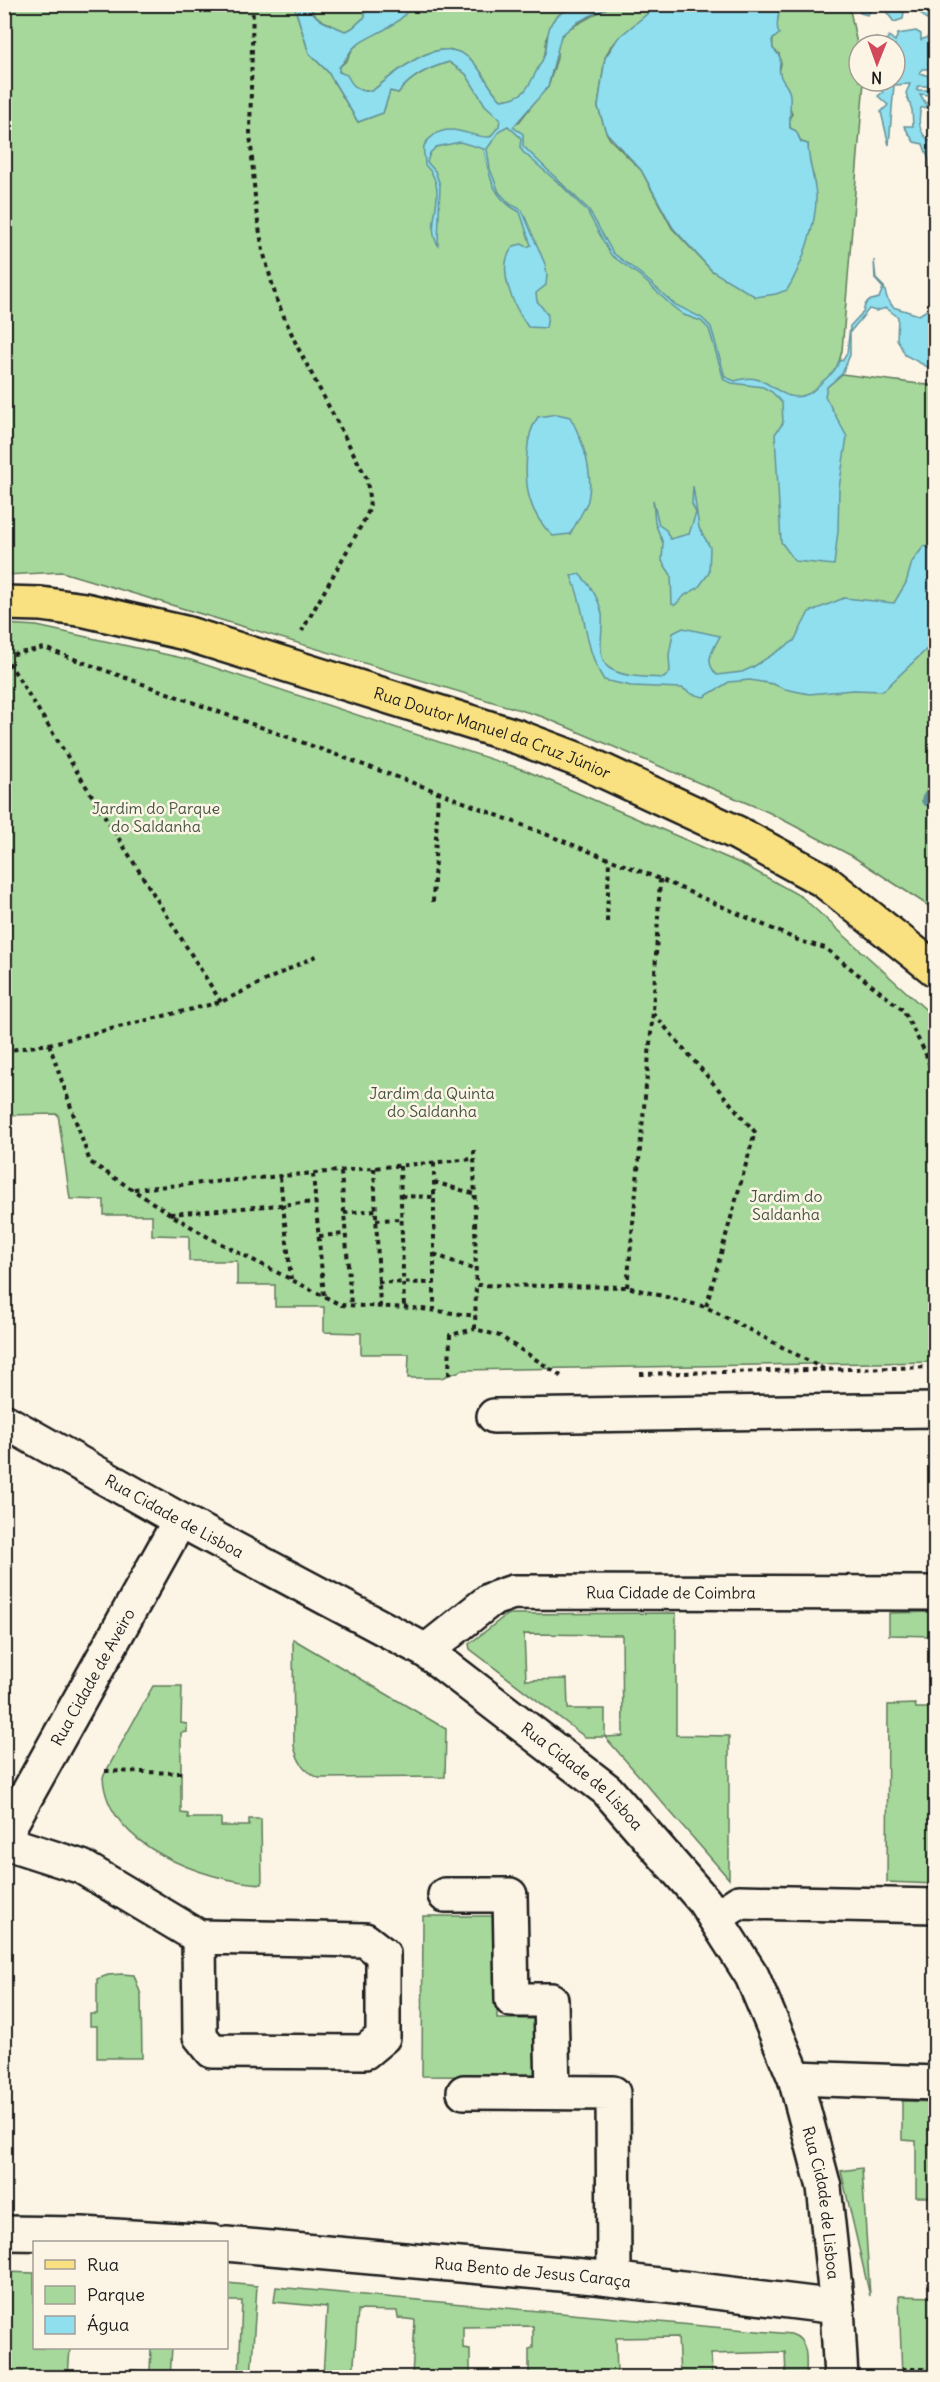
<svg xmlns="http://www.w3.org/2000/svg" width="940" height="2382" font-family="Delius,sans-serif">
  <style>
    .green { fill: #a5d89a; stroke: #607a5b; stroke-width: 1.5; fill-rule: evenodd }
    .water { fill: #90dfee; stroke: #62919a; stroke-width: 1.5 }
    .lines { fill: none; stroke-linecap: round; stroke-linejoin: round }
    .stream { stroke: #62919a; stroke-width: 12 }
    .minor-casing { stroke: #1c1c1c; stroke-width: 38 }
    .major-casing { stroke: #1c1c1c; stroke-width: 38 }
    .path { stroke: #1c1c1c; stroke-width: 4; stroke-dasharray: 4.5 4.5; stroke-linecap: butt }
    .minor { stroke: #fcf5e5; stroke-width: 33 }
    .major { stroke: #f9e181; stroke-width: 33 }
    .labels { text-anchor: middle; dominant-baseline: central; stroke-width: 5; stroke-linejoin: round; paint-order: stroke }
    .street-label { font-size: 16px; fill: #1c1c1c; stroke: #fcf5e5 }
    .park-label { font-size: 16px; fill: #455442; stroke: #fcf5e5 }
  </style>
  <rect width="100%" height="100%" fill="#fcf5e5"/>
  <filter id="ink" filterUnits="userSpaceOnUse"><feTurbulence type="fractalNoise" baseFrequency=".0167" numOctaves="2"/><feDisplacementMap in="SourceGraphic" scale="12" xChannelSelector="R" yChannelSelector="G"/><feConvolveMatrix kernelMatrix="1 2 1 2 8 2 1 2 1" color-interpolation-filters="sRGB"/></filter>
  <g filter="url(#ink)">
    <path class="green" d="M309 4 365 5V17C358 22 354 30 344 31 330 23 315 22 309 4Z
      M5 5H294L309 53 328 72 358 122 383 113 390 91 398 93C412 75 429 68 449 62L466 74 474 86 519 122 540 95 548 87 557 58V46L561 36 568 29 612 5H658L611 46 605 58 598 107 606 132 610 139 641 170 672 228 712 271 814 178 808 160V144L801 142 796 131 790 128 789 118 792 114 779 72 781 64 779 54 773 49C770 33 782 20 778 5H849L859 54V81H864L842 351 837 369 827 387 842 374 935 386V910L852 856 768 812 543 717 62 572 5 575Z
      M410 5H590L547 36 545 55 528 89 517 98 501 100C488 88 483 70 470 59 439 31 396 73 372 91 354 93 349 80 337 69L347 60 354 46 409 9Z
      M5 624 37 626 191 660 527 771 746 866 802 897 935 1018V1362L463 1370 441 1378H408L409 1354H361V1333L324 1332V1307H275V1285H237V1261H189V1236L152 1235V1215H104V1200L70 1199 58 1114 5 1115Z
      M935 1612 934 1636 889 1635V1613Z
      M676 1613V1735L729 1736V1879L605 1737H585L470 1649 469 1644 505 1616 510 1614ZM524 1634 622 1635 623 1736 605 1737V1709H568L567 1679 526 1680Z
      M293 1639 446 1729 445 1777 319 1778C304 1771 298 1762 294 1746Z
      M153 1686H182L181 1723 187 1724V1732L181 1733V1813L188 1814V1818H221V1826H249V1819H261L262 1884C205 1881 106 1846 103 1777Z
      M915 1704 916 1708H935V1884L887 1882 888 1705Z
      M423 1916H497V2019H535V2077L422 2076Z
      M122 1974 134 1975 141 1995 142 2058H97V2026H90V2014H97V1979L108 1975Z
      M902 2101 935 2102V2197H916V2141L902 2140Z
      M862 2168 870 2296 841 2171Z
      M5 2272 34 2273V2348H70L68 2377H5Z
      M227 2283 257 2286 251 2377H239L242 2301H227Z
      M276 2287 791 2334C810 2340 806 2361 806 2377H786L785 2352 711 2354 712 2377H680L678 2337 616 2338 617 2377H529V2349L533 2348V2326L463 2327V2348L470 2349V2377H412L415 2320 398 2318 397 2311 358 2310 353 2377H323L327 2307 274 2302Z
      M899 2296 935 2297V2377H902Z
      M151 2348H172L170 2377H130V2370L150 2371Z"/>
    <path class="water" d="M294 5H309C315 22 330 24 345 31 354 30 357 22 365 17V5H410C404 25 373 33 357 45 350 49 346 61 339 67V72L347 75C353 87 358 92 372 91 396 73 439 31 470 59 483 70 488 88 501 100 525 97 527 90 537 70 540 64 544 59 545 53 548 43 546 32 552 22 563 4 594 4 612 5L576 23 561 36 548 87 513 127 523 134V146L589 210 613 253 642 275 674 304 702 318 711 327 725 377 735 381C771 368 777 407 808 394 813 392 818 386 822 382 830 375 836 371 839 361L843 360 847 353 850 326 863 312 865 305 868 301 879 298 883 288 875 279 874 260 876 279 884 287 887 298 893 307 919 315 927 310 935 296 933 309 935 321V371L905 355 897 339 898 317 886 308 876 311 869 309 850 332V355L842 374 827 387 825 396 847 437 839 488 838 531 834 565 795 561 781 542 775 434 783 423 782 403 772 392 763 387 732 383 724 380 709 329 701 321 684 315 672 306 640 276 611 255 587 211 562 186 523 152 520 147 521 138 508 126 500 130 487 149 490 169 499 192 510 204 522 210 545 264 547 274 546 285 536 293 537 301 548 315 546 328 528 327C514 307 494 267 514 246L522 244 527 247 531 245 520 212C493 199 489 177 484 149L460 142 436 147 430 153 427 162 435 171 440 185 438 245C423 223 452 191 425 165 425 159 423 151 424 146 426 140 430 139 434 135 453 122 470 138 490 137L499 126 500 119 485 105 466 74 449 62C429 68 412 75 398 93L390 91 383 113 358 122 328 72 309 53Z
      M658 5H778C781 15 774 24 779 34L772 40 773 49C786 60 777 62 780 74 781 81 789 86 790 95 791 107 789 117 790 128L796 131 801 142 808 144C808 162 815 178 816 196 817 222 801 268 787 290L776 294 756 297 712 271 673 228 641 170 606 132 598 107 605 58 618 38Z
      M905 5 903 19 894 22 885 10 873 8 867 15 860 13 857 5Z
      M919 5 924 14 930 12 935 5V64L934 62 928 63 931 69H922L920 73 929 76 930 86H918L917 90H928V95L920 94 928 107 921 108C917 123 920 137 935 144L933 146 936 165 932 173 935 208 931 205 929 160 923 144 914 142 904 126H913L912 110 906 93 910 84 894 85 889 145 881 112 888 105 878 96 883 92 876 87 879 81H895V45H871L870 39 876 38 885 42 889 36 895 41 898 34 916 31 921 34V40L930 36 933 26 920 13Z
      M557 414 570 417C583 440 594 474 588 500 588 503 573 529 570 534L553 536C528 513 524 486 527 453 528 440 530 428 538 417Z
      M693 486 699 528 710 547 709 573 698 588 685 595 675 605 672 604 671 575 662 561 663 543 655 523 653 500 659 525 666 530 670 539 689 534 696 513 692 504Z
      M924 546 935 550V632L931 645 883 691 853 690 809 694 785 689 773 684 750 680 729 682 704 697 692 694 682 688 631 686 604 680C583 648 587 610 571 576L579 574C590 584 599 599 602 614 604 628 595 659 609 668 624 678 647 677 664 678L670 672 669 655 673 633 683 628 720 636C713 651 703 660 717 675L742 672 753 667 794 641 809 612 844 598 894 603 906 583 912 562Z"/>
    <g class="lines">
      <path class="stream" d="M927 800 936 785"/>
      <g class="minor-casing">
        <g id="minor">
          <path d="M494 1416 936 1410"/>
          <path id="s1" d="M4 1421 180 1520 426 1651 607 1790 704 1901 752 1976 795 2078 824 2187 837 2307 841 2378"/>
          <path id="s2" d="M426 1651 490 1600 513 1592 936 1593"/>
          <path id="s3" d="M4 1836 180 1520"/>
          <path d="M4 1842 82 1867 199 1937"/>
          <path d="M445 1895H510L512 2000H551L553 2092"/>
          <path d="M715 1918 739 1902 936 1906"/>
          <path d="M199 1937 365 1940 383 1954V2037L365 2052 212 2051 200 2036Z"/>
          <path d="M795 2078 936 2083"/>
          <path d="M464 2092 613 2093 614 2279"/>
          <path d="M4 2233 82 2234 213 2242"/>
          <path id="s4" d="M226 2244 594 2277 837 2307"/>
        </g>
      </g>
      <g class="major-casing">
        <g id="major">
          <path id="s5" d="M4 603 41 604 85 610 185 633 518 737 584 762 737 833 823 880 936 970"/>
        </g>
      </g>
      <path class="path" d="M253 4 250 132 256 210 263 251 277 301 298 348 367 479 370 507 366 517 302 631
        M4 655 221 1002
        M4 656 44 648 438 792 660 879 800 941 825 948 903 1010 925 1052 936 1083
        M433 902 438 792
        M4 918 12 924
        M607 922 609 860
        M653 1013 755 1132 706 1307
        M49 1044 90 1162 170 1214 208 1237 341 1305 414 1308 476 1316
        M4 1051 49 1044 221 1002 320 954
        M474 1150 476 1285
        M434 1163V1310
        M400 1166 404 1308
        M374 1168 380 1307
        M341 1172 351 1305
        M313 1174 324 1296
        M280 1177 291 1279
        M434 1182 475 1194
        M134 1189 474 1159
        M401 1196 434 1197
        M344 1213 376 1210
        M170 1214 316 1202
        M376 1220 402 1219
        M319 1236 345 1234
        M434 1254 475 1270
        M378 1282 434 1283
        M627 1287 653 1012 660 879
        M640 1374 936 1367
        M449 1375 450 1335 475 1329
        M561 1376 500 1336 475 1329 476 1285 627 1287 706 1307 824 1369
        M105 1771 181 1773
        M902 2369H936"/>
      <use href="#minor" class="minor"/>
      <use href="#major" class="major"/>
    </g>
  </g>
  <g class="labels">
    <g class="street-label">
      <text stroke="none"><textPath href="#s5" startOffset="507">Rua Doutor Manuel da Cruz Júnior</textPath></text>
      <text stroke="none"><textPath href="#s1" startOffset="195">Rua Cidade de Lisboa</textPath></text>
      <text stroke="none"><textPath href="#s2" startOffset="264">Rua Cidade de Coimbra</textPath></text>
      <text stroke="none"><textPath href="#s3" startOffset="182">Rua Cidade de Aveiro</textPath></text>
      <text stroke="none"><textPath href="#s1" startOffset="681">Rua Cidade de Lisboa</textPath></text>
      <text stroke="none"><textPath href="#s1" startOffset="1184">Rua Cidade de Lisboa</textPath></text>
      <text stroke="none"><textPath href="#s4" startOffset="308">Rua Bento de Jesus Caraça</textPath></text>
    </g>
    <g class="park-label">
      <text x="156" y="808">Jardim do Parque<tspan x="156" dy="18">do Saldanha</tspan></text>
      <text x="432" y="1093">Jardim da Quinta<tspan x="432" dy="18">do Saldanha</tspan></text>
      <text x="786" y="1196">Jardim do<tspan x="786" dy="18">Saldanha</tspan></text>
    </g>
  </g>
  <rect width="940" height="2382" fill="none" stroke="#fcf5e5" stroke-width="24"/>
  <rect x="12" y="12" width="916" height="2358" fill="none" stroke="#1c1c1c" stroke-width="2" filter="url(#ink)"/>
  <rect x="33" y="2241" width="195" height="108" fill="#fcf5e5" stroke="#a29e95" stroke-width="1.5"/>
  <rect x="45" y="2260" width="30" height="9" fill="#f9e181" stroke="#a29e95" stroke-width="1.5"/>
  <text x="87" y="2271" font-size="18" fill="#1c1c1c">Rua</text>
  <rect x="45" y="2286" width="30" height="18" fill="#a5d89a" stroke="#a29e95" stroke-width="1.5"/>
  <text x="87" y="2301" font-size="18" fill="#1c1c1c">Parque</text>
  <rect x="45" y="2316" width="30" height="18" fill="#90dfee" stroke="#a29e95" stroke-width="1.5"/>
  <text x="87" y="2331" font-size="18" fill="#1c1c1c">Água</text>
  <g transform="translate(877 63) rotate(181)"><circle r="28" fill="#fcf5e5" stroke="#a29e95" stroke-width="1.5"/>
  <path d="M0-4.5L10 22L0 15L-10 22Z" fill="#d1495b"/>
  <text y="-9" font-size="16" font-weight="bold" text-anchor="middle" fill="#1c1c1c">N</text>
  </g>
</svg>
